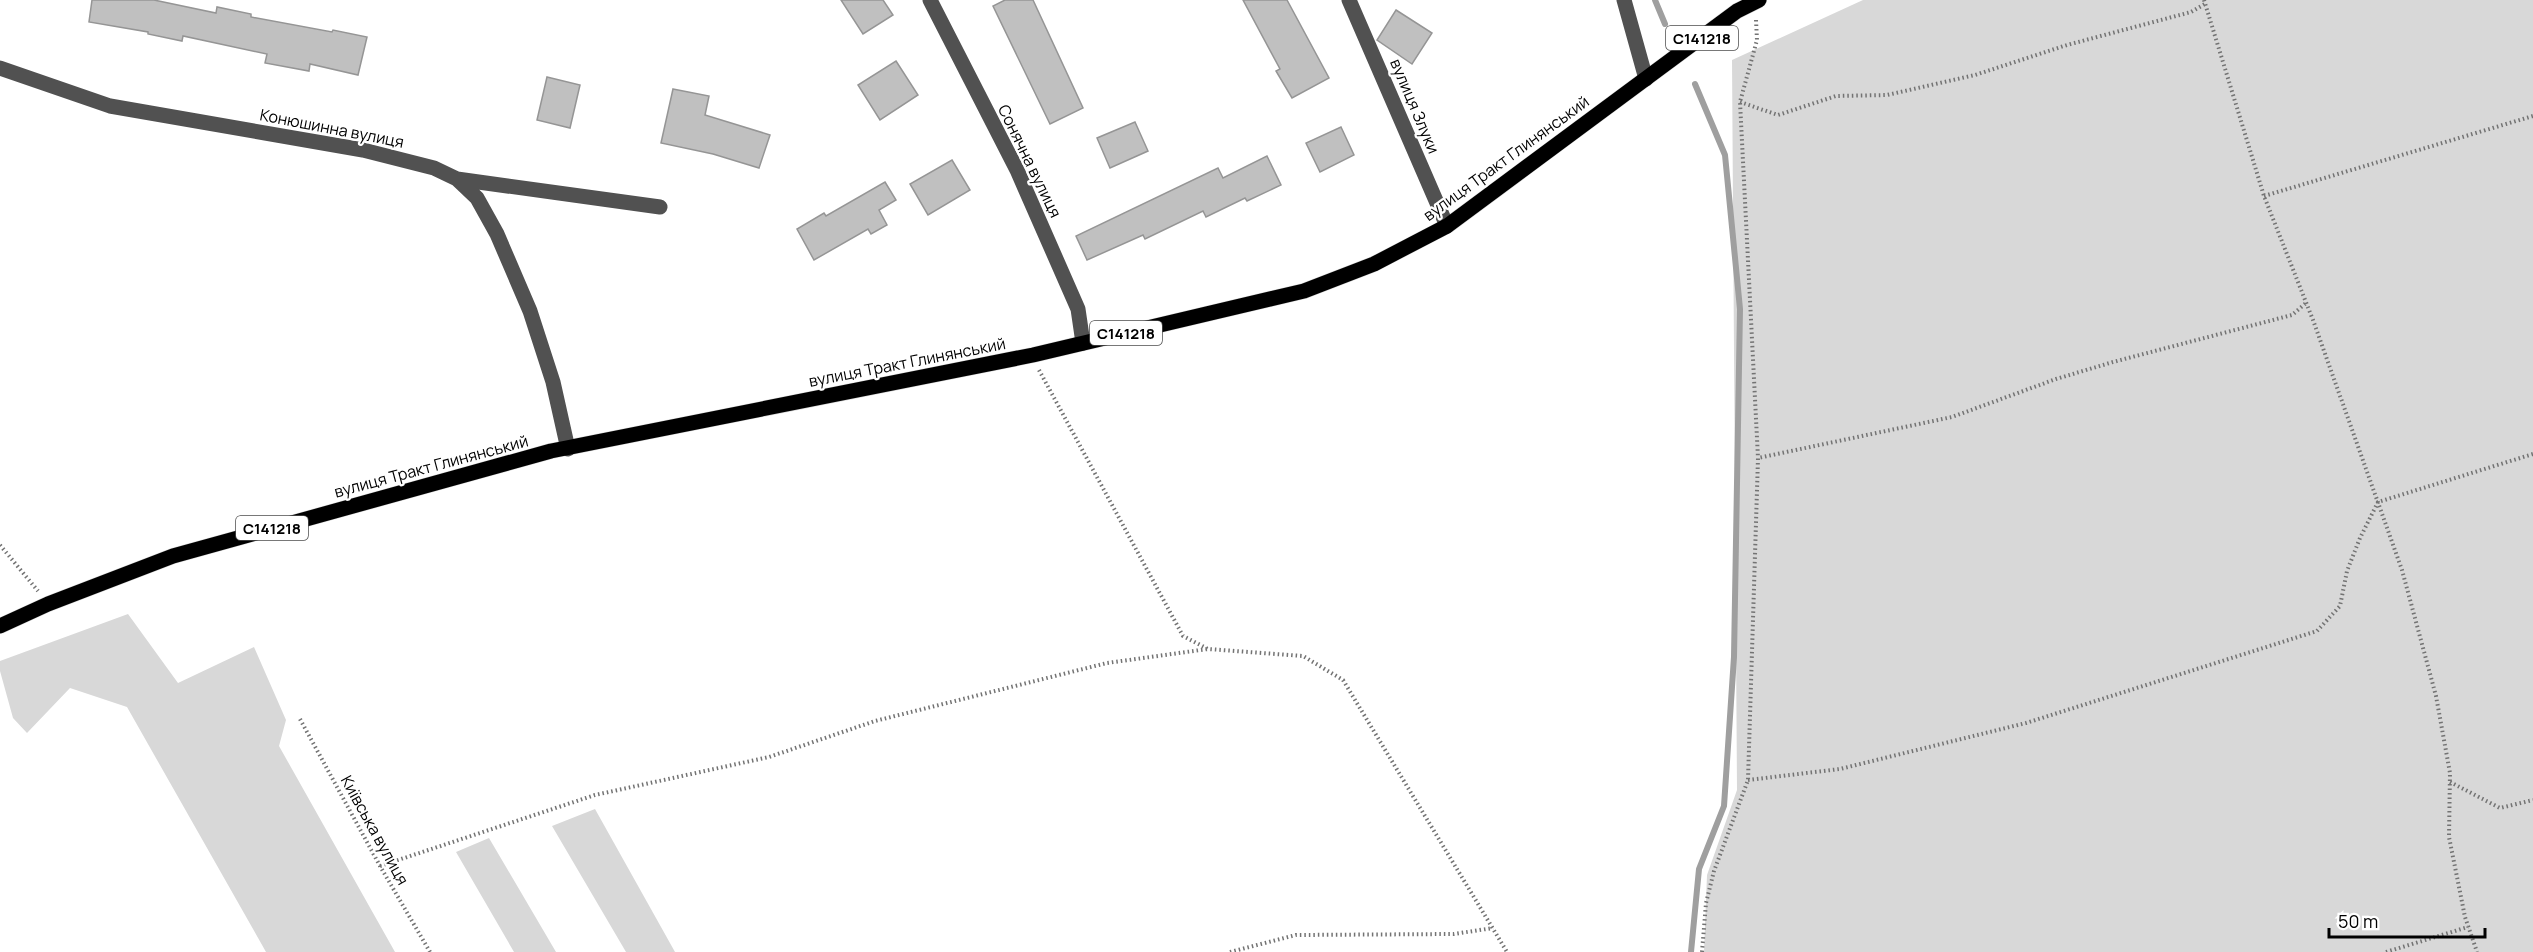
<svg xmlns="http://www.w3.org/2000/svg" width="2533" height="952" font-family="Manrope,sans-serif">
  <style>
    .green { fill: #d8d8d8 }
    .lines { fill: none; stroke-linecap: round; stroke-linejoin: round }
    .stream { stroke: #9f9f9f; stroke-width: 6 }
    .building { fill: #c0c0c0; stroke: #959595; stroke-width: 1.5 }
    .major-casing { stroke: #dbdbdb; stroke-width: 16 }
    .path { stroke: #737373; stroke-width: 4; stroke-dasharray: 1.5 3; stroke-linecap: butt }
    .minor { stroke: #515151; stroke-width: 15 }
    .major { stroke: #000; stroke-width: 15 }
    .labels { text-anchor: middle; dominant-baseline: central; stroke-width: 4.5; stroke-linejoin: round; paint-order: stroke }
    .shield { fill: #fff; stroke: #4c4c4c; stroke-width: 1.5 }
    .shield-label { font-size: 15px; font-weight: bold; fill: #000 }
    .street-label { font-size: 16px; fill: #000; stroke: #fff }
  </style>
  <rect width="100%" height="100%" fill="#fff"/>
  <path class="green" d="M1863 0H2533V952H1704L1707 875 1737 790 1732 60Z
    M128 614 178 683 254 647 286 720 279 746 395 952H266L127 707 70 688 27 733 13 718 0 671V661Z
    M595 809 675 952H626L552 826Z
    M489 838 556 952H514L456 852Z"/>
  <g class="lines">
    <path class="stream" d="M1655 0 1665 24
      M1691 952 1699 869 1724 806 1734 657 1740 309 1725 155 1695 84"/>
  </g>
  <path class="building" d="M92 0H154L216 13 217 7 251 14V17L332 32 333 30 367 37 358 75 310 64 309 71 265 63 267 54 183 36 182 41 148 34V32L89 22Z
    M841 0H883L893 15 863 34Z
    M1005 0H1033L1083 108 1050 124 993 6Z
    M1243 0H1287L1329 78 1292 98 1276 71 1280 69Z
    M1396 10 1432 33 1412 64 1377 40Z
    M896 61 918 95 880 120 858 85Z
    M547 77 580 85 570 128 537 120Z
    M673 89 709 96 705 115 770 135 759 168 713 154 661 143Z
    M1135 122 1148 151 1110 168 1097 138Z
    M1341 127 1354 155 1320 172 1306 143Z
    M1267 156 1281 185 1247 201 1245 198 1206 217 1203 211 1145 239 1143 235 1087 260 1076 236 1218 168 1223 178Z
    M952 160 970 190 928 215 910 184Z
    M885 182 896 200 879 210 887 225 871 234 868 229 814 260 797 229 824 213 826 216Z"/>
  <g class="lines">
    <g class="major-casing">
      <path id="major" d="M0 626 48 604 173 556 551 451 1033 355 1304 291 1374 264 1447 226 1737 11 1759 0"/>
    </g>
    <path class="path" d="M2204 0 2264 196 2313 320 2402 570 2436 696 2450 773 2449 837 2465 917 2477 952
      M1756 20 1757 40 1740 102 1758 458
      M1740 102 1778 115 1836 96 1887 95 1975 75 2067 45 2191 12 2205 4
      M2264 196 2533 116
      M1039 370 1183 636 1208 649 1303 656 1343 680 1507 952
      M0 545 38 591
      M300 719 380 866 430 952
      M1748 780 1840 769 2026 723 2317 631 2340 606 2347 571 2360 538 2378 502 2533 454
      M2450 782 2500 808 2533 800
      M380 866 595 795 769 757 875 721 1107 663 1208 649
      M1230 952 1296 935 1454 934 1493 928
      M1702 952 1706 903 1714 871 1748 780 1758 458 1952 417 2056 379 2113 362 2292 315 2306 303
      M2386 952 2468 927"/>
    <path class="minor" d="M930 0 1017 170 1078 309 1083 343
      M1349 0 1447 226
      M1624 0 1646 79
      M0 68 110 106 363 150 434 168 457 179 660 207
      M457 179 477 198 497 234 530 311 553 382 568 449"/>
    <use href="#major" class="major"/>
  </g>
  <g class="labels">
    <g class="shield">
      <rect x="1666" y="26" width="72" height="24" rx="4.5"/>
      <rect x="1090" y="321" width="72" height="24" rx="4.5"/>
      <rect x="236" y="516" width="72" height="24" rx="4.5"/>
    </g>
    <g class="shield-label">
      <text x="1702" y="38">С141218</text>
      <text x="1126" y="333">С141218</text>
      <text x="272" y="528">С141218</text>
    </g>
    <g class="street-label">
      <text transform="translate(1415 106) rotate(67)">вулиця Злуки</text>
      <text transform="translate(332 128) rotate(11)">Конюшинна вулиця</text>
      <text transform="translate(1506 158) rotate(-36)">вулиця Тракт Глинянський</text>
      <text transform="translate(1030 161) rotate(64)">Сонячна вулиця</text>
      <text transform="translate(907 362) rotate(-11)">вулиця Тракт Глинянський</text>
      <text transform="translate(431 466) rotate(-15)">вулиця Тракт Глинянський</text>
      <text transform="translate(375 830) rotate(61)">Київська вулиця</text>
    </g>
  </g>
  <path d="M2329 928v9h156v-9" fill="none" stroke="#000000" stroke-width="3"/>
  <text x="2338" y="928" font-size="18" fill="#000000" stroke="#ffffff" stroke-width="4.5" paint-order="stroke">50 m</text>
</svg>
